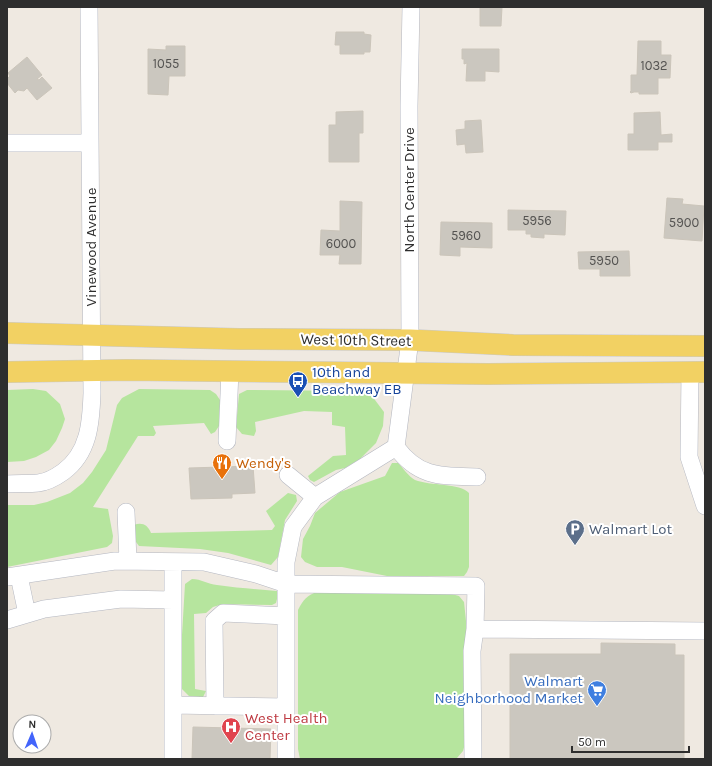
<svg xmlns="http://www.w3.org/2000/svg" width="712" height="766" font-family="Karla,sans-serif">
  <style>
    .green { fill: #b6e59e }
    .building { fill: #cbc7bf; stroke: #cbc5ba }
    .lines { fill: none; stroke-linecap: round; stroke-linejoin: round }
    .minor-casing { stroke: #b4b7c1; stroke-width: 18 }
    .major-casing { stroke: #c9c9c9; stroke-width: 22 }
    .minor { stroke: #fff; stroke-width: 17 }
    .major { stroke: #f2d163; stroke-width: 21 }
    .labels { text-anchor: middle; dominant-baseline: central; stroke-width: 4; stroke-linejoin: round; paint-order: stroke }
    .number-label { font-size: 13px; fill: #555452 }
    .street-label { font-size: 15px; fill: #2e2e2e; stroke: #fff }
    .transit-label { font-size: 15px; fill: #164399; stroke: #fff; text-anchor: start }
    .food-label { font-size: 15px; fill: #c56008; stroke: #fff; text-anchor: start }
    .service-label { font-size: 15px; fill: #4e5e75; stroke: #fff; text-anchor: start }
    .shop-label { font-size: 15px; fill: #366cbe; stroke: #fff; text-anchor: end }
    .health-label { font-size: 15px; fill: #be3a42; stroke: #fff; text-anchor: start }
  </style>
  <rect width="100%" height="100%" fill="#efe9e1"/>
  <path class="green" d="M33 389 46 391 60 404 65 419 62 428 56 441 49 450 36 457 24 461 7 462V390Z
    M139 389 210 390 216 394 220 400 219 426 215 432 211 434 204 423 153 426 156 433 154 436H138L93 507 108 509 113 536 112 543 107 547 7 567V505H34L47 502 70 493 83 483 92 472 106 450 117 405 122 398Z
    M247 390 362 391 372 396 384 412 383 426 376 443 360 459 345 468 336 470 314 482 310 480 308 476 333 456 346 455 345 427 332 425V412L304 411 255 422 256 431 254 436 242 434 236 427 239 394Z
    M392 463H398C403 468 409 477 415 480 430 486 460 483 469 493V567L467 572 464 576H387L342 567H317L305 562 301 557 303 539 310 526 315 513 340 492 385 476Z
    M288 493 296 495 297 501 285 520 278 557 271 565 228 553 200 549 139 546 136 542 135 536 134 525C142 522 148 525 151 533L272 530 275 526 266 511Z
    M192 579C201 579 208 584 217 585 237 588 256 589 277 591V599L276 603 272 605 223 604 213 607 206 613 194 614 195 689 206 691 203 697 189 696 179 686 185 584Z
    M317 592 448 593 459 596 464 602 466 621V740L463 751 457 758 300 759 298 749V610C303 600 307 595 317 592Z"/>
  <path class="building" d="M480 7H502L501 26H480Z
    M336 32H364V34L371 35 370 52H364V54H340V45H335Z
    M638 41H661V55H671L670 78H658V94H639V92H634L631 93 630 92 631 91V75H637Z
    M166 46H185V76H169L168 95 148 94V49L166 50Z
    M462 49H499V72L485 71V81H466L467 63 464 64V59H462Z
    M27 57 42 75 37 79 39 80 42 77 52 88 37 100 27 88 24 91 18 90 15 93 7 83V79L10 76 8 73Z
    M363 111V133H359V162H329V125H336V112Z
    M660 112 661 135 672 134V142H658V150H628V134H634V113Z
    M481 120 483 152 466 153 465 144 457 145 456 130 465 129V121Z
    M667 198 683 199 682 204 704 206 702 241 664 238Z
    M340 201 362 202 361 264H339L340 255H320L321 230 340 231Z
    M508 210 566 211 565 235 544 234V238L531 237V234H526V230H508Z
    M441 222 492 223V248L460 247V256L440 255Z
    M629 251 630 276H600V269H579L578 252Z
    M253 466 255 493 232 494V498L191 499 189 468Z
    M601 643 675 644V655H684V759H510V654H601Z
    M193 727 271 729 270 759H192Z"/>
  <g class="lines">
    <g class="minor-casing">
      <path id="minor" d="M7 143H90
        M690 372 689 457 705 506
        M227 441 230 371
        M396 447C419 478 441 476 477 477
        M288 475 315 497
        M7 484C17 483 28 484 38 483 48 482 56 477 63 472 89 453 91 423 92 393L89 7
        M126 512 128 561
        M19 576 27 614
        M7 577 115 561 204 562 256 574 286 584 476 586 475 629 705 631
        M7 620 44 609 121 599 173 600
        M173 705 286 707
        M215 706 214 621 223 613 286 616
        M173 759V562
        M286 759V562L293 527 315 497 396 447 410 340 409 106 411 7
        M473 759 472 651 475 629"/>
    </g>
    <g class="major-casing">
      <path id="major" d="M7 333 239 339 410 340 513 345 705 346
        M7 372 127 370 488 374 705 372"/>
    </g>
    <use href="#minor" class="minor"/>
    <use href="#major" class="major"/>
  </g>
  <defs>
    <g id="bus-pin" transform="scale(1)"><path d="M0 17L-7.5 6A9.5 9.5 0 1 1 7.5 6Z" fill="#1a4fb4" stroke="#fff"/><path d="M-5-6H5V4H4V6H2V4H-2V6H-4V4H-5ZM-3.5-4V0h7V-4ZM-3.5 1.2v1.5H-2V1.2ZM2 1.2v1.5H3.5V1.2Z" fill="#fff"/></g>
    <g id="restaurant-pin" transform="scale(1)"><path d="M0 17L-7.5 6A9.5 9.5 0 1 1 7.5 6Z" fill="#e8710a" stroke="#fff"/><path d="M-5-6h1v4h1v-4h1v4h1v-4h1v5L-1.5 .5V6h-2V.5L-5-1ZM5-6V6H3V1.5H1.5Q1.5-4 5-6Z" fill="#fff"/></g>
    <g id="parking-pin" transform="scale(1)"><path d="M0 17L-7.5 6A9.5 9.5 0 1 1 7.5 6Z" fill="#5c6f8a" stroke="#fff"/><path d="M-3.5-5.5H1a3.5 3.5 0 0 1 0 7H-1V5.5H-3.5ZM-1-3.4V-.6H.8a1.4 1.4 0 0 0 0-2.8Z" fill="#fff"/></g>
    <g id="supermarket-pin" transform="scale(1)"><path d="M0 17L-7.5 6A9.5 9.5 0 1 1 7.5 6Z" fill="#3f7fe0" stroke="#fff"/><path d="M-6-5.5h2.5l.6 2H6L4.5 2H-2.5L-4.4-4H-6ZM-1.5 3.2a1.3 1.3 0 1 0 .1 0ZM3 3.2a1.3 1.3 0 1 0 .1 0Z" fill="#fff"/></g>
    <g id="hospital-pin" transform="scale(1)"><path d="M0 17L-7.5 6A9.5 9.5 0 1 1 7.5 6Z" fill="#e0444e" stroke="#fff"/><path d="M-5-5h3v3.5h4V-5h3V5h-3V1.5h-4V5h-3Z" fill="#fff"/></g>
  </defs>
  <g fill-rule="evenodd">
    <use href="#bus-pin" x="298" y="381"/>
    <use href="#restaurant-pin" x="222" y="463"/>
    <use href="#parking-pin" x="575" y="529"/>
    <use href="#supermarket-pin" x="597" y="690"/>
    <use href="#hospital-pin" x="231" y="727"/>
  </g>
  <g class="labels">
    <g class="number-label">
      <text x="166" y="63">1055</text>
      <text x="654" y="65">1032</text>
      <text x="537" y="220">5956</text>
      <text x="684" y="222">5900</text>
      <text x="466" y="235">5960</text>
      <text x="341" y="243">6000</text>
      <text x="604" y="260">5950</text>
    </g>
    <g class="street-label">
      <text transform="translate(409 190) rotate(-90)">North Center Drive</text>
      <text transform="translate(91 247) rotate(-90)">Vinewood Avenue</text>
      <text transform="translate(356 340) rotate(1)">West 10th Street</text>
    </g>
    <g class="transit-label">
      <text x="312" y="372">10th and<tspan x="312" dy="17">Beachway EB</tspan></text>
    </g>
    <g class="food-label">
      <text x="236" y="463">Wendy's</text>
    </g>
    <g class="service-label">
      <text x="589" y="529">Walmart Lot</text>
    </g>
    <g class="shop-label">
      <text x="583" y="681">Walmart<tspan x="583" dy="17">Neighborhood Market</tspan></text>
    </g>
    <g class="health-label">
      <text x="245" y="718">West Health<tspan x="245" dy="17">Center</tspan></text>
    </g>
  </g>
  <rect width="712" height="766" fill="none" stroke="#2e2e2e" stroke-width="16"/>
  <g transform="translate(32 734) rotate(2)"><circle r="19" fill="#ffffff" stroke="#ababab"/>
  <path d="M0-3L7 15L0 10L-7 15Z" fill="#4264fb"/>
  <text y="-6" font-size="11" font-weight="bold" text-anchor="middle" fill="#2e2e2e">N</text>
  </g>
  <path d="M572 746v6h117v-6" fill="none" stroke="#2e2e2e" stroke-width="2"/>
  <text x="578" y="746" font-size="12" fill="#2e2e2e" stroke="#ffffff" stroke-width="3" paint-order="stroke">50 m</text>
</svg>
